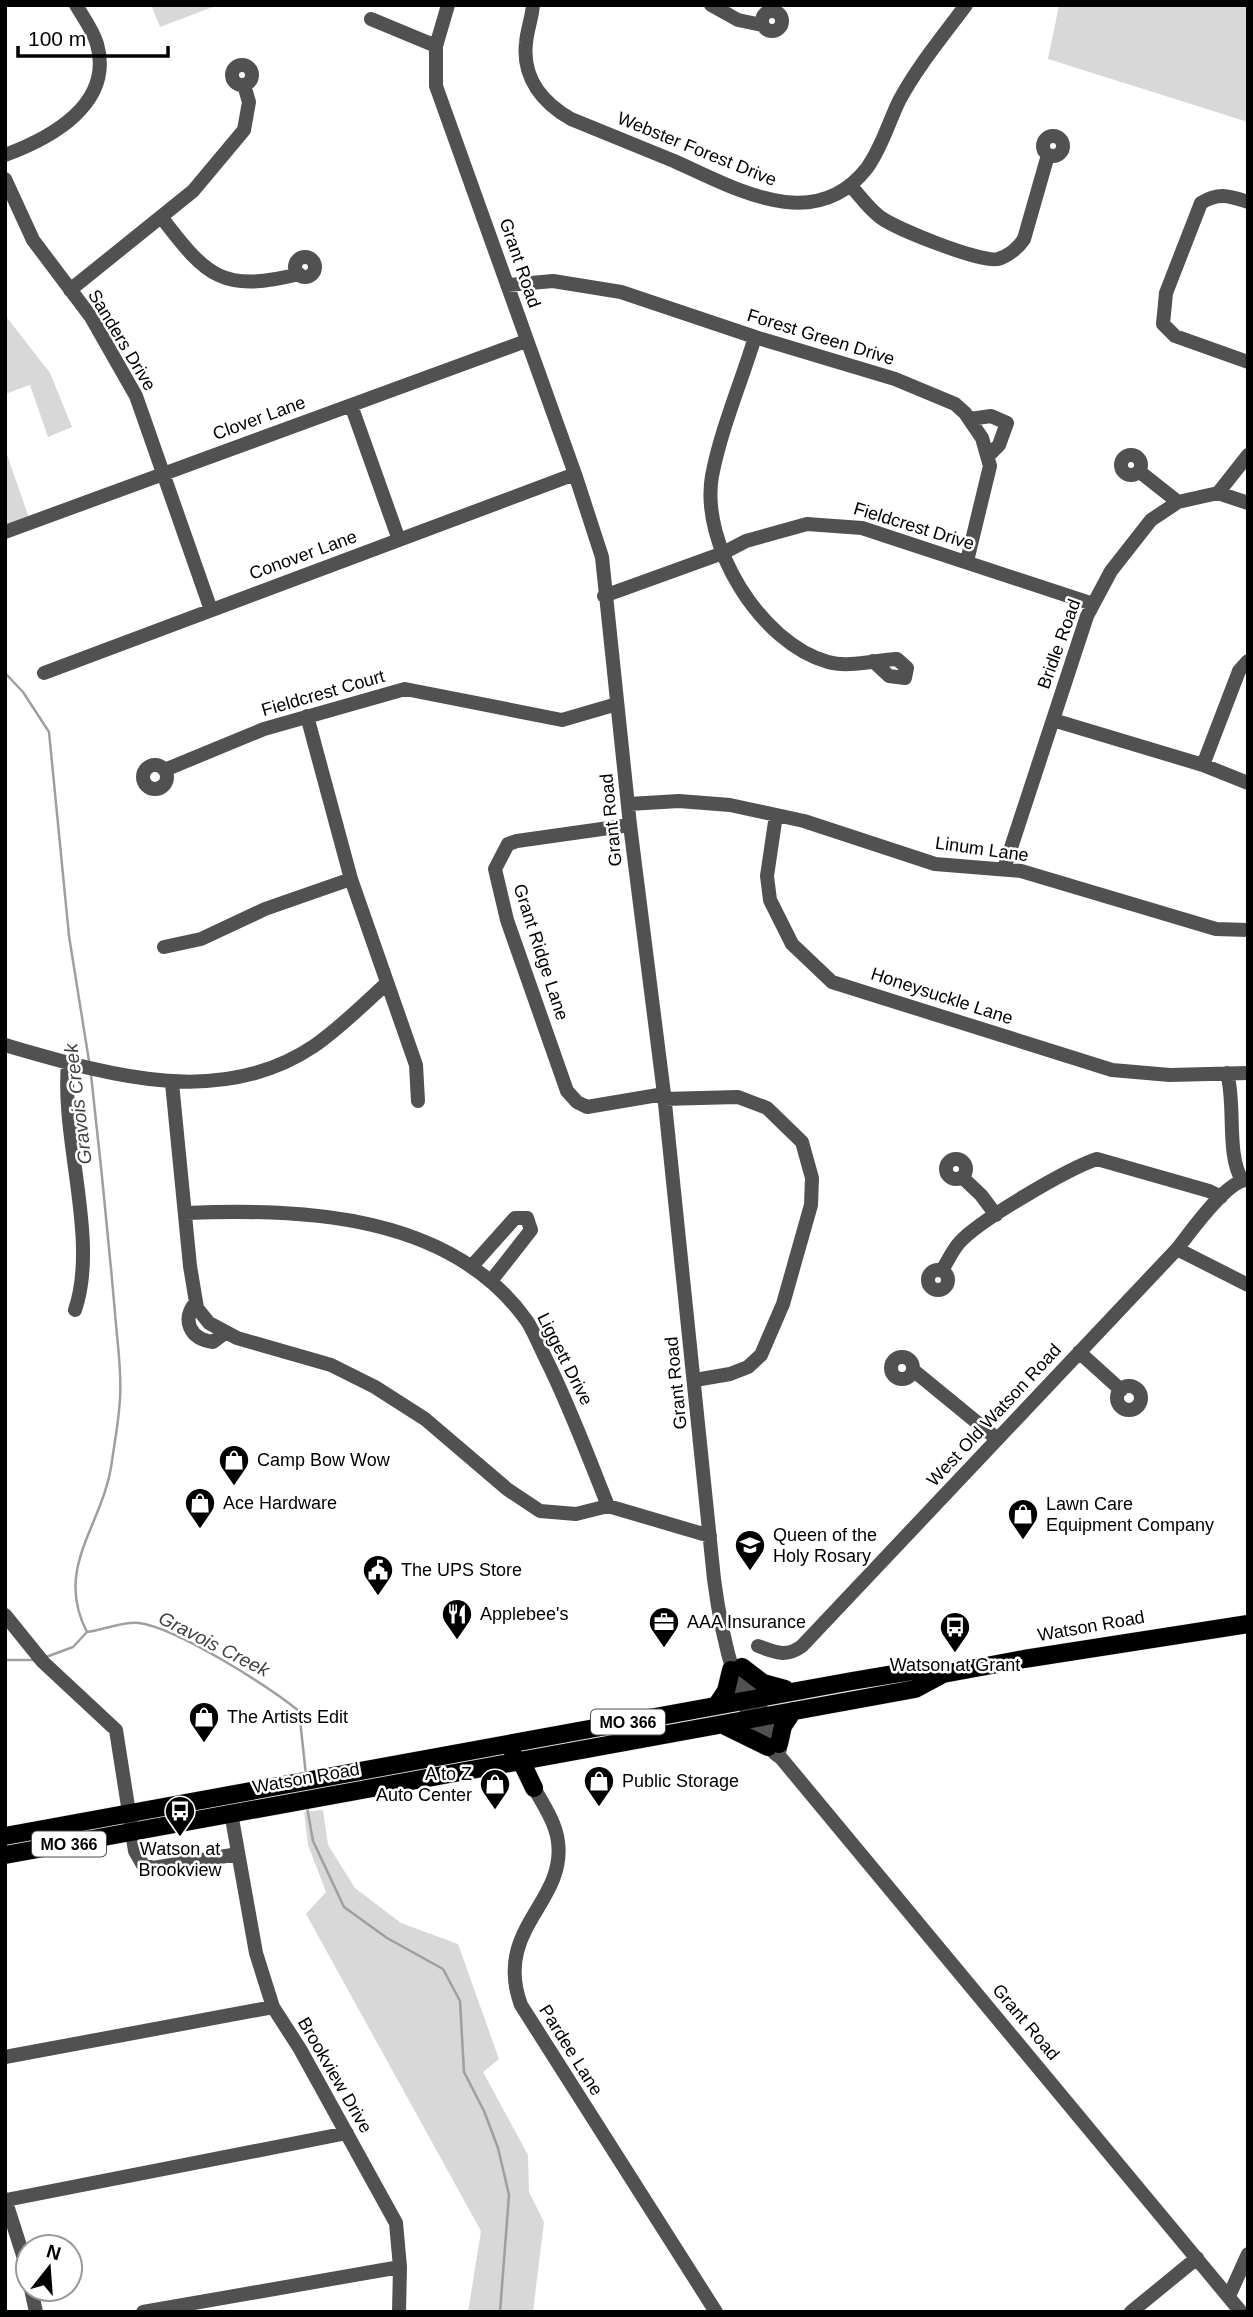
<svg xmlns="http://www.w3.org/2000/svg" width="1253" height="2317" font-family="Helvetica,sans-serif">
  <style>
    .green { fill: #d8d8d8 }
    .lines { fill: none; stroke-linecap: round; stroke-linejoin: round }
    .stream { stroke: #9f9f9f; stroke-width: 2.5 }
    .major-casing { stroke: #dbdbdb; stroke-width: 19 }
    .minor { stroke: #515151; stroke-width: 14 }
    .major { stroke: #000; stroke-width: 18 }
    .labels { text-anchor: middle; dominant-baseline: central; stroke-width: 5; stroke-linejoin: round; paint-order: stroke }
    .shield { fill: #fff; stroke: #4c4c4c; stroke-width: 2 }
    .shield-label { font-size: 16px; font-weight: bold; fill: #000 }
    .street-label { font-size: 18px; fill: #000; stroke: #fff }
    .poi-label { font-size: 18px; fill: #000; stroke: #fff; text-anchor: start }
    .water-label { font-size: 19px; font-style: italic; fill: #404040; stroke: #fff }
  </style>
  <rect width="100%" height="100%" fill="#fff"/>
  <path class="green" d="M151 5H218L160 27Z
    M1059 5H1248V122L1048 59Z
    M5 315 50 373 72 427 48 437 30 385 5 394Z
    M5 449 29 518 5 527Z
    M323 1810 328 1845 355 1888 401 1923 458 1944 499 2059 483 2072 528 2155 529 2192 544 2222 533 2312H468L481 2231 306 1914 326 1892 308 1845 304 1812Z"/>
  <g class="lines">
    <path class="stream" d="M5 673 23 692 49 732 69 936 89 1061
      M91 1075C100 1154 108 1233 115 1313 117 1341 122 1370 120 1398 119 1419 115 1440 112 1461 104 1525 53 1567 87 1632 102 1630 124 1621 139 1623 177 1628 268 1686 299 1711L306 1775
      M46 1657 73 1647 87 1632
      M5 1660H37
      M307 1807 313 1841 344 1907 387 1938 443 1969 460 2001 464 2072 484 2111 498 2148 509 2195 500 2312"/>
    <g class="major-casing">
      <path id="major" d="M742 1667 763 1683 785 1689
        M716 1706 726 1691 731 1670
        M723 1725 768 1747
        M779 1744 783 1726 793 1711
        M513 1756 523 1765 534 1788
        M5 1836 852 1681 912 1671 943 1674
        M5 1855 915 1689 943 1674 1024 1659 1248 1624"/>
    </g>
    <path class="minor" d="M448 5 436 46V86L575 474 602 557 630 825 664 1094 714 1579C720 1626 740 1731 781 1758L1241 2312
      M533 5C532 18 527 30 526 43 522 78 543 103 571 119 606 133 640 147 674 161 735 188 814 236 867 168 882 147 888 124 899 101 917 67 943 36 966 5
      M711 5 738 20 762 25
      M762 21a10 10 0 1 1 20 0a10 10 0 1 1-20 0Z
      M371 19 436 46
      M232 75a10 10 0 1 1 20 0a10 10 0 1 1-20 0Z
      M1043 146a10 10 0 1 1 20 0a10 10 0 1 1-20 0Z
      M5 155C51 138 114 104 97 44 93 30 83 17 76 5
      M5 179 33 240 91 317 136 396 211 610
      M850 185C860 196 869 209 880 217 896 229 981 263 998 259 1008 256 1018 248 1024 239L1048 155
      M1248 202C1229 196 1219 192 1201 203L1166 293 1163 324 1175 336 1248 362
      M162 218C207 277 223 293 299 274
      M295 267a10 10 0 1 1 20 0a10 10 0 1 1-20 0Z
      M507 285 553 281 621 292 755 337 895 379 955 404 965 413 982 438 990 466 967 561
      M70 290 193 191 244 130 249 102 244 85
      M755 337C741 383 721 429 712 476 700 544 760 643 828 662 849 668 875 660 897 659L907 668 905 678 889 676 873 661
      M351 405 399 540
      M970 419 991 416 1007 423 999 445 988 456
      M1121 465a10 10 0 1 1 20 0a10 10 0 1 1-20 0Z
      M1140 472 1178 502
      M1218 493 1248 503
      M5 532 526 341
      M604 596 723 553 746 541 807 524 862 528 1093 604
      M44 673 575 474
      M307 716 351 879 416 1065 418 1101
      M1053 720 1203 765 1248 783
      M143 777a12 12 0 1 1 24 0a12 12 0 1 1-24 0Z
      M1203 765 1239 671 1248 661
      M167 769 264 729 405 689 562 720 617 704
      M629 804 679 801 730 805 804 821 935 864 1021 871 1216 929 1248 930
      M776 815 767 876 770 900 792 944 832 982 1112 1070 1170 1075 1248 1073
      M630 825 517 841 508 844 495 869 507 920 567 1091 577 1102 587 1107 664 1094
      M1004 869 1087 616 1111 571 1151 520 1178 502 1218 493 1248 455
      M164 947 201 939 265 909 351 879
      M5 1045C106 1074 219 1110 314 1046 340 1028 364 1004 387 983
      M68 1064C61 1140 99 1240 75 1310
      M1227 1073C1236 1104 1226 1154 1242 1180
      M172 1083 190 1266 197 1308 209 1323 237 1338 331 1365 375 1387 425 1419 507 1489 540 1511 576 1514 608 1506
      M663 1099 738 1097 767 1108 802 1142 812 1178 811 1205 783 1304 761 1355 748 1367 730 1374 695 1380
      M946 1169a10 10 0 1 1 20 0a10 10 0 1 1-20 0Z
      M962 1177 981 1195 996 1215
      M186 1213C304 1208 451 1214 527 1321 534 1332 540 1347 546 1359 570 1407 588 1456 608 1506L710 1536
      M1177 1249 1248 1285
      M472 1266 515 1218H527L531 1230 491 1281
      M928 1280a10 10 0 1 1 20 0a10 10 0 1 1-20 0Z
      M942 1270C948 1261 952 1251 959 1243 978 1221 1069 1168 1097 1159L1209 1191 1221 1197
      M196 1302C181 1320 190 1339 213 1342L225 1333
      M1079 1352 1121 1390
      M891 1368a11 11 0 1 1 22 0a11 11 0 1 1-22 0Z
      M913 1370 996 1438
      M1117 1398a12 12 0 1 1 24 0a12 12 0 1 1-24 0Z
      M5 1615 43 1662 116 1730 135 1851 143 1865 153 1868 238 1854
      M758 1646C775 1652 786 1658 802 1646L1177 1249C1190 1233 1227 1179 1248 1180
      M741 1667 780 1749
      M534 1788C543 1804 556 1823 558 1842 566 1903 493 1929 521 2005L716 2312
      M231 1813 256 1953 273 2007 300 2049 396 2223 400 2267 399 2312
      M5 2057 273 2007
      M5 2199 28 2271
      M6 2200 347 2133
      M31 2289 36 2312
      M1229 2296 1248 2254
      M143 2312 400 2267
      M1131 2312 1197 2258"/>
    <use href="#major" class="major"/>
  </g>
  <defs>
    <g id="shop-pin" transform="scale(1.575)"><path d="M0 17L-7.5 6A9.5 9.5 0 1 1 7.5 6Z" fill="#000" stroke="#fff"/><path d="M-5-2.5h2.3a2.7 3.5 0 0 1 5.4 0H5L5.5 6h-11ZM-1.5-2.5h3a1.5 2.3 0 0 0-3 0Z" fill="#fff"/></g>
    <g id="school-pin" transform="scale(1.575)"><path d="M0 17L-7.5 6A9.5 9.5 0 1 1 7.5 6Z" fill="#000" stroke="#fff"/><path d="M0-5L7-2L0 1L-7-2ZM-4 1L0 2.5L4 1V4Q0 6-4 4Z" fill="#fff"/></g>
    <g id="civic-pin" transform="scale(1.575)"><path d="M0 17L-7.5 6A9.5 9.5 0 1 1 7.5 6Z" fill="#000" stroke="#fff"/><path d="M-.6-6.5H3V-4.5H.6V-3L4-1V1h2V6H-6V1h2V-1L-.6-3ZM-1.2 2.5V6h2.4V2.5Z" fill="#fff"/></g>
    <g id="restaurant-pin" transform="scale(1.575)"><path d="M0 17L-7.5 6A9.5 9.5 0 1 1 7.5 6Z" fill="#000" stroke="#fff"/><path d="M-5-6h1v4h1v-4h1v4h1v-4h1v5L-1.5 .5V6h-2V.5L-5-1ZM5-6V6H3V1.5H1.5Q1.5-4 5-6Z" fill="#fff"/></g>
    <g id="office-pin" transform="scale(1.575)"><path d="M0 17L-7.5 6A9.5 9.5 0 1 1 7.5 6Z" fill="#000" stroke="#fff"/><path d="M-6-3h4V-5.5h4V-3h4V5H-6ZM-1-4.5V-3h2v-1.5ZM-6 0V1H6V0Z" fill="#fff"/></g>
    <g id="bus-pin" transform="scale(1.575)"><path d="M0 17L-7.5 6A9.5 9.5 0 1 1 7.5 6Z" fill="#000" stroke="#fff"/><path d="M-5-6H5V4H4V6H2V4H-2V6H-4V4H-5ZM-3.5-4V0h7V-4ZM-3.5 1.2v1.5H-2V1.2ZM2 1.2v1.5H3.5V1.2Z" fill="#fff"/></g>
  </defs>
  <g fill-rule="evenodd">
    <use href="#shop-pin" x="234" y="1460"/>
    <use href="#shop-pin" x="200" y="1503"/>
    <use href="#shop-pin" x="1023" y="1514"/>
    <use href="#school-pin" x="750" y="1545"/>
    <use href="#civic-pin" x="378" y="1570"/>
    <use href="#restaurant-pin" x="457" y="1614"/>
    <use href="#office-pin" x="664" y="1622"/>
    <use href="#bus-pin" x="955" y="1627"/>
    <use href="#shop-pin" x="204" y="1717"/>
    <use href="#shop-pin" x="599" y="1781"/>
    <use href="#shop-pin" x="495" y="1784"/>
    <use href="#bus-pin" x="180" y="1811"/>
  </g>
  <g class="labels">
    <g class="shield">
      <rect x="591" y="1709.5" width="74" height="25" rx="5"/>
      <rect x="32" y="1831.5" width="74" height="25" rx="5"/>
    </g>
    <g class="shield-label">
      <text x="628" y="1722">MO 366</text>
      <text x="69" y="1844">MO 366</text>
    </g>
    <g class="street-label">
      <text transform="translate(697 149) rotate(22)">Webster Forest Drive</text>
      <text transform="translate(520 263) rotate(71)">Grant Road</text>
      <text transform="translate(821 337) rotate(17)">Forest Green Drive</text>
      <text transform="translate(122 340) rotate(59)">Sanders Drive</text>
      <text transform="translate(259 418) rotate(-20)">Clover Lane</text>
      <text transform="translate(914 526) rotate(17)">Fieldcrest Drive</text>
      <text transform="translate(303 555) rotate(-20)">Conover Lane</text>
      <text transform="translate(1059 644) rotate(-70)">Bridle Road</text>
      <text transform="translate(323 693) rotate(-16)">Fieldcrest Court</text>
      <text transform="translate(611 820) rotate(-96)">Grant Road</text>
      <text transform="translate(982 849) rotate(8)">Linum Lane</text>
      <text transform="translate(541 952) rotate(72)">Grant Ridge Lane</text>
      <text transform="translate(942 996) rotate(18)">Honeysuckle Lane</text>
      <text transform="translate(565 1359) rotate(63)">Liggett Drive</text>
      <text transform="translate(676 1383) rotate(-96)">Grant Road</text>
      <text transform="translate(994 1415) rotate(-47)">West Old Watson Road</text>
      <text transform="translate(1091 1626) rotate(-10)">Watson Road</text>
      <text transform="translate(306 1778) rotate(-10)">Watson Road</text>
      <text transform="translate(1026 2022) rotate(50)">Grant Road</text>
      <text transform="translate(571 2050) rotate(58)">Pardee Lane</text>
      <text transform="translate(335 2075) rotate(60)">Brookview Drive</text>
    </g>
    <g class="poi-label">
      <text x="257" y="1460">Camp Bow Wow</text>
      <text x="223" y="1503">Ace Hardware</text>
      <text x="1046" y="1504">Lawn Care<tspan x="1046" dy="21">Equipment Company</tspan></text>
      <text x="773" y="1535">Queen of the<tspan x="773" dy="21">Holy Rosary</tspan></text>
      <text x="401" y="1570">The UPS Store</text>
      <text x="480" y="1614">Applebee's</text>
      <text x="687" y="1622">AAA Insurance</text>
      <text x="955" y="1665" text-anchor="middle">Watson at Grant</text>
      <text x="227" y="1717">The Artists Edit</text>
      <text x="472" y="1774" text-anchor="end">A to Z<tspan x="472" dy="21">Auto Center</tspan></text>
      <text x="622" y="1781">Public Storage</text>
      <text x="180" y="1849" text-anchor="middle">Watson at<tspan x="180" dy="21">Brookview</tspan></text>
    </g>
    <g class="water-label">
      <text transform="translate(78 1104) rotate(-97)">Gravois Creek</text>
      <text transform="translate(214 1644) rotate(27)">Gravois Creek</text>
    </g>
  </g>
  <rect width="1253" height="2317" fill="none" stroke="#000000" stroke-width="14"/>
  <g transform="translate(49 2268) rotate(17)"><circle r="33" fill="#ffffff" stroke="#999999" stroke-width="2"/>
  <path d="M0-5L12 26L0 18L-12 26Z" fill="#000000"/>
  <text y="-10" font-size="19" font-weight="bold" text-anchor="middle" fill="#000000">N</text>
  </g>
  <path d="M18 46v10h150v-10" fill="none" stroke="#000000" stroke-width="3.5"/>
  <text x="28" y="46" font-size="21" fill="#000000" stroke="#ffffff" stroke-width="5" paint-order="stroke">100 m</text>
</svg>
